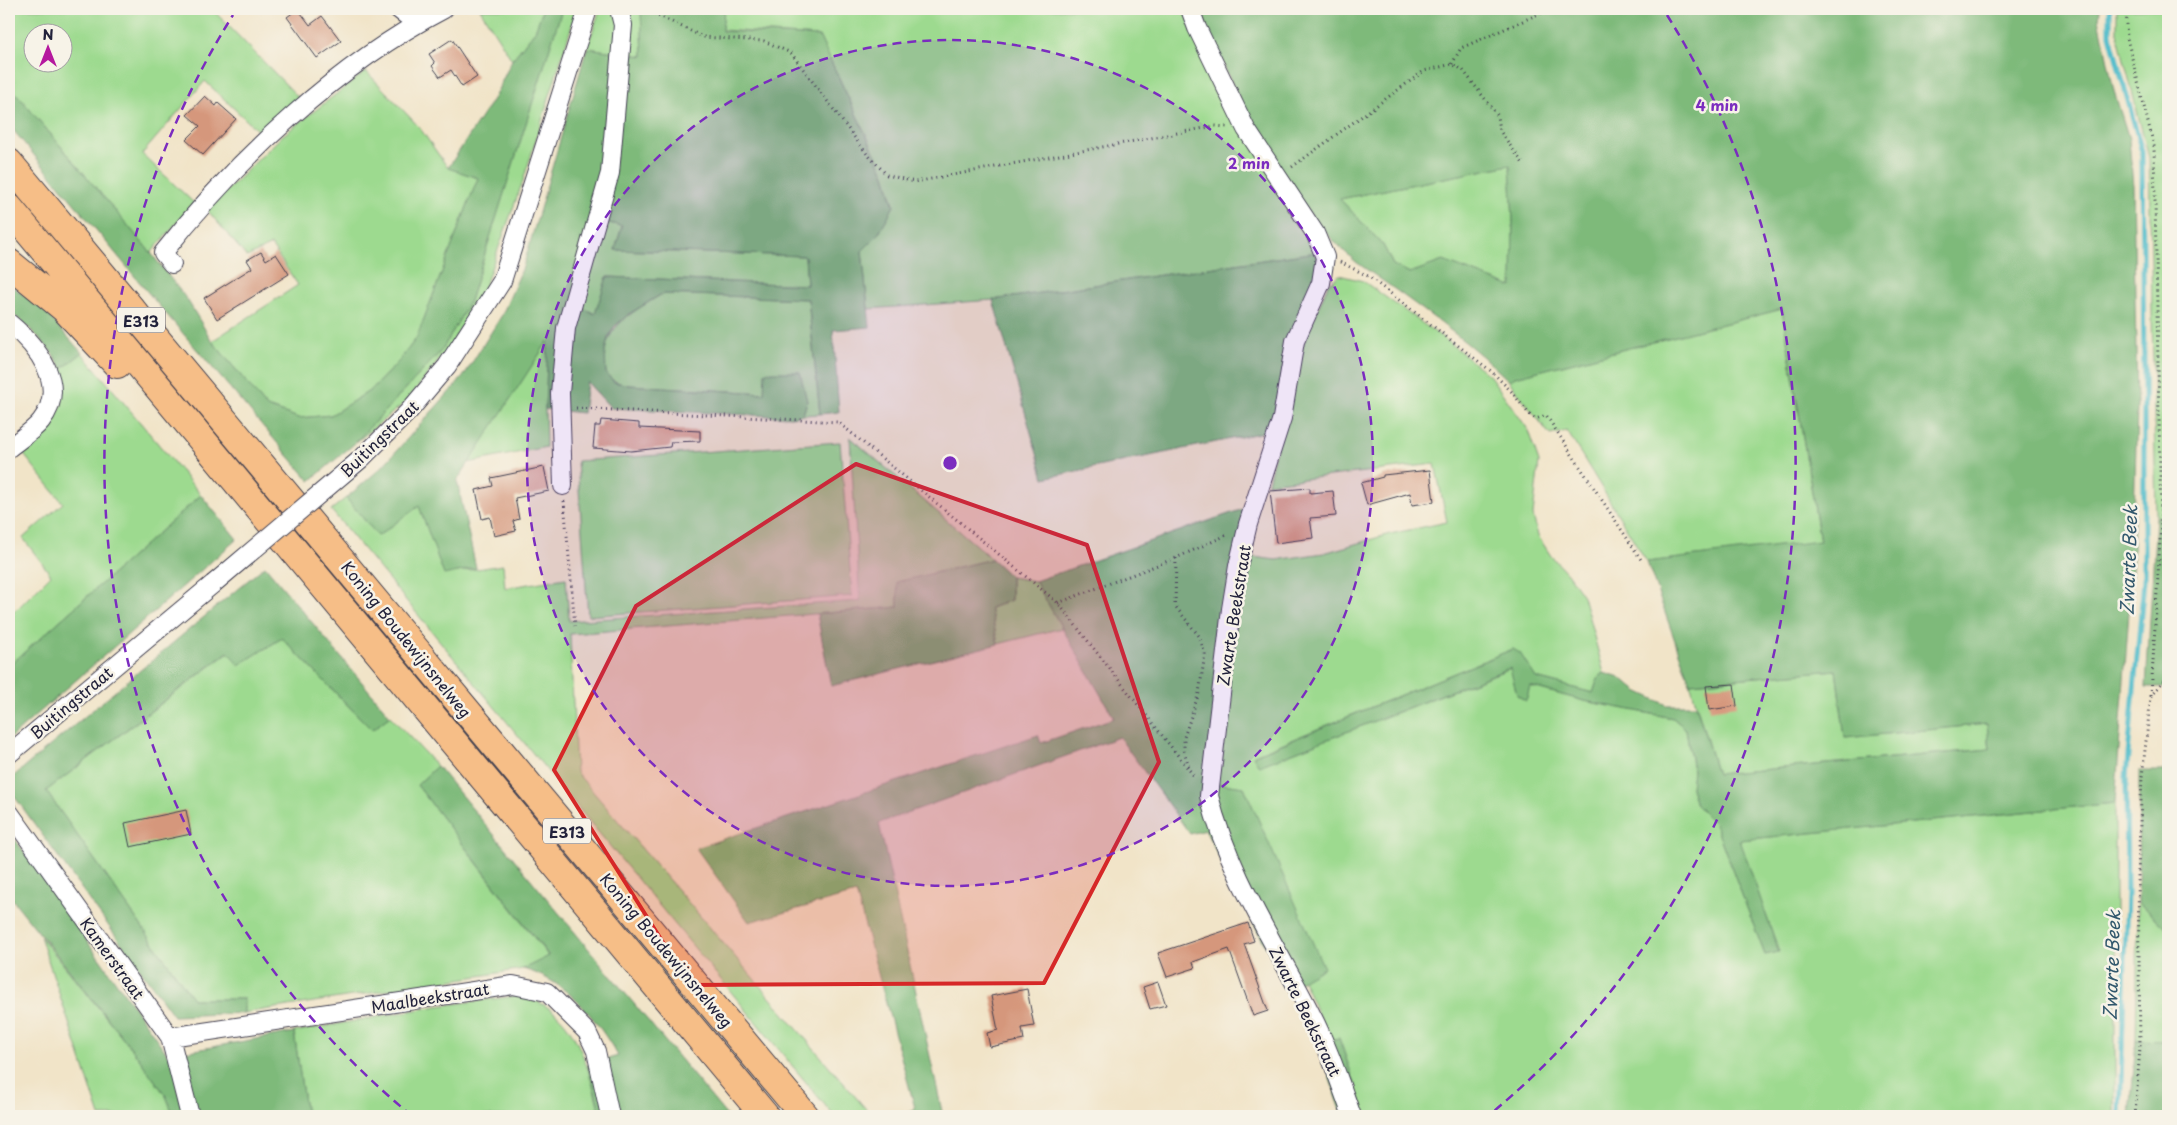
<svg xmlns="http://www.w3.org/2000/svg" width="2177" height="1125" font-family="'Playpen Sans',sans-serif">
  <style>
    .green { fill: #9dda8f; stroke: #607e65; fill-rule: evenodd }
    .forest { fill: #7eba7a; stroke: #506e5a; fill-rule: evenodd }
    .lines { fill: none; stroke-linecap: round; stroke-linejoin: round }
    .stream { stroke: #4fbcca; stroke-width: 5 }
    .building { fill: #d5977b }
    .minor-casing { stroke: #413f50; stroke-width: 20 }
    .motorway-casing { stroke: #413f50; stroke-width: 30 }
    .path { stroke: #413f50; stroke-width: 3; stroke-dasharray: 1 4; stroke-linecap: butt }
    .minor { stroke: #fff; stroke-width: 18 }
    .motorway { stroke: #f6be87; stroke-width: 28 }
    .minor-bridge-casing { stroke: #413f50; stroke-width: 20; stroke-linecap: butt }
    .minor-bridge { stroke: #fff; stroke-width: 18 }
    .marked { fill: #d62828; fill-opacity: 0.2; stroke: #d62828; stroke-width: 4; stroke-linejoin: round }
    .ring { fill: none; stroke: #7b2cbf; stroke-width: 2.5; stroke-dasharray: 9 6 }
    .labels { text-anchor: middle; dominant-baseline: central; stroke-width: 5; stroke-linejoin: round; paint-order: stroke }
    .shield { fill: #f7f3e8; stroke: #62616f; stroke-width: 1 }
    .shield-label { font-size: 15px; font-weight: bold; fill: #22223b }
    .street-label { font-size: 16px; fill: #22223b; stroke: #f7f3e8 }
    .water-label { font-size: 18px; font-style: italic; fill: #32586d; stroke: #f7f3e8 }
    .centre { fill: #7b2cbf; stroke: #f7f3e8; stroke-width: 2.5 }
    .ring-label { font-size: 15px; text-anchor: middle; font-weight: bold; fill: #7b2cbf; stroke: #f7f3e8; stroke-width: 5; stroke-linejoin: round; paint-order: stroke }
  </style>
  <rect width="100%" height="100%" fill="#f7f3e8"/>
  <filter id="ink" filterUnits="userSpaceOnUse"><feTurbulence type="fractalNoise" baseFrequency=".02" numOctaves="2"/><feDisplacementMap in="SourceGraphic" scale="10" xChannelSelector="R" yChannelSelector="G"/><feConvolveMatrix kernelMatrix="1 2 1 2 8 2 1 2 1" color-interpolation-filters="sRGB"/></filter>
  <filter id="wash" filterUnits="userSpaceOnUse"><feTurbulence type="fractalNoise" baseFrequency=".0096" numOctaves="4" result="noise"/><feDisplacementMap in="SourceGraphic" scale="20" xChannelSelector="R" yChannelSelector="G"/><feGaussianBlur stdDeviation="1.12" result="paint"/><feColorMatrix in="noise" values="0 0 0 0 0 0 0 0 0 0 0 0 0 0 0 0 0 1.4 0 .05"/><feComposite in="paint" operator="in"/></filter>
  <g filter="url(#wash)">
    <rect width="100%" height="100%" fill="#f1e4c8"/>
    <path class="green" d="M9 9H212L302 101 261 134 205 81 142 154 194 203 151 253 9 85ZM32 32H62V62H32Z
      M480 9H543L535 31 512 60Z
      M562 9H577L523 181 484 288 448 349 407 401 354 444 442 350 470 301Z
      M600 9H1183L1317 252 993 300 868 309 862 251 877 236 894 205 885 175 819 36 722 30 724 10H641L643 56 587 48Z
      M2117 9H2168V516L2156 517 2149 158 2117 32Z
      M366 71 419 127 448 168 478 178 417 337 400 360 371 390 331 415 299 418 267 407 212 341 298 285 271 245 247 257 207 210 282 136Z
      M1510 165 1513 220 1512 287 1443 261 1410 273 1393 265 1383 245 1340 199Z
      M605 222 622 226 615 250 805 256 807 285 607 277 595 315 578 305Z
      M1339 275 1363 281 1450 343 1490 376 1527 428 1539 462 1533 515 1538 536 1551 556 1567 573 1583 596 1604 673 1598 678 1593 693 1536 678 1520 654 1513 649 1254 755 1259 766 1511 668 1517 695 1526 701 1529 686 1584 701 1673 718 1686 729 1693 771 1691 788 1696 805 1715 824 1765 955 1779 951 1739 840 2115 803V1116H1366L1339 1038 1329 1040 1303 980 1323 968 1244 787 1215 783 1245 556 1276 560 1324 553 1390 534 1447 522 1435 464 1268 483 1296 360 1328 285Z
      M662 294 808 299 820 414 803 415 807 401 765 393 628 385C613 382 604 378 604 361 604 325 635 311 662 294Z
      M1782 309 1820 542 1647 562 1567 431 1550 435 1509 381 1515 377Z
      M548 341H550L545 409 546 447 468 463Z
      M82 353 201 495 9 666V614L18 608 51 575 23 538 63 503 21 451 49 432 62 404V369Z
      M850 437 992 559 898 582V607L570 634 576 772 872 1116H834L331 510 346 498 378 536 419 506 444 574 503 565 505 588 566 578 569 621 860 601Z
      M840 442 852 596 588 616 577 461Z
      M1011 577 1035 581 1062 628 998 644 990 608 1011 600Z
      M282 638 372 730 390 716 437 766 417 785 549 957 523 969 244 1013 243 999H193L46 791 229 652 239 665Z
      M1836 670 1845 738 1987 724 1990 749 1717 774 1690 683Z
      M2138 902 2168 931V1041L2136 1040Z
      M40 936 132 1049 166 1096 174 1116H100Z
      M517 996C576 1004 588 1068 601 1116H306L294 1032 437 1006Z"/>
    <path class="forest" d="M543 9H562L470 301 442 350 354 444 310 481 156 302 9 125V85L151 253 188 301 212 341 267 407 299 418 331 415 371 390 400 360 417 337 478 178 448 168 495 96 512 60 535 31Z
      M1199 9H2100L2099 19 2114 91 2129 139 2133 185 2137 405 2133 557 2115 803 1740 840 1779 952 1765 955 1715 824 1696 805 1691 788 1693 770 1686 729 1673 718 1584 701 1530 686 1526 701 1517 695 1510 668 1259 766 1253 756 1513 649 1520 653 1536 678 1593 693 1598 678 1604 673 1623 679 1637 691 1667 705H1696L1717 774 1990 749 1987 724 1845 738 1836 670 1690 683 1647 562 1820 541 1782 309 1515 377 1509 381C1474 346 1433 317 1393 288 1381 279 1368 271 1356 262 1281 198 1237 98 1199 9ZM1510 165 1513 220 1512 287 1443 261 1410 273 1393 265 1383 245 1340 199Z
      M641 10H724L722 31 819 36 885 175 894 206 877 236 862 251 870 327 833 330 839 412 820 414 808 299 662 294 629 314 614 327 608 338 605 351 606 373 614 382 628 385 764 393 765 372H800L807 401 803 415 791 417 611 408 587 382 583 413 545 409 548 341 457 481 476 568 444 575 419 506 378 536 346 498 381 468 463 377 502 315 523 267 587 48 643 56ZM605 222 622 226 615 250 805 256 807 285 607 277 595 314 578 305Z
      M1317 252 1319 270 1274 430 1044 478 993 300Z
      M9 284 44 310 82 353 62 369C50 346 29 327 9 311Z
      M201 495 237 539 9 739V666Z
      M1249 507 1215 783 1244 787 1324 968 1288 989 1205 830 1190 834 1119 737 879 823 943 1116H904L915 1108 856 893 749 922 696 848 1038 735 1041 743 1114 718 1035 581Z
      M2168 516V687H2146L2156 517Z
      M992 559 1011 577V600L990 608 998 644 831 686 817 614 898 607 897 582Z
      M265 566 390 716 372 730 282 638 239 665 228 652 46 791 193 999H244V1013L174 1016 9 789V780Z
      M437 766 727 1116H601L588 1065 618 1056C596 1018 566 980 523 969L549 956 417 785Z
      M2139 771H2168V931L2138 902Z
      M9 831 168 1055 294 1032 306 1116H174L166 1096 132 1049 9 895Z
      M1339 1038 1366 1116H1343L1318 1043Z
      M2136 1040 2168 1041V1116H2130Z"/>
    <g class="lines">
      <path class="stream" d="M2110 9V35L2142 152 2144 368V580L2126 777 2127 893 2120 1116"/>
    </g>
    <g id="blocks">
      <path class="building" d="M298 9 310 25 322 16 341 41 317 58 287 17Z
        M452 39 477 77 462 87 451 70 440 77 432 66 435 63 429 54Z
        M205 96 216 106 218 103 236 119 203 155 186 140 200 126 187 115Z
        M261 252 266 260 276 254 289 274 217 319 204 298 252 268 247 260Z
        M601 420 639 423V428L700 431V441L671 442 670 447 631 451 593 448 595 426H600Z
        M544 467 549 491 515 498 519 519 513 521 516 531 494 536 490 517 482 519 476 490 493 486 491 478Z
        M1430 470 1434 502 1412 505 1410 493 1367 505 1361 483 1383 477V475Z
        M1310 488V493L1333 491 1336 516 1310 518 1313 538 1276 543 1270 491Z
        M1734 684 1737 706 1709 710 1706 686Z
        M186 810 191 834 130 847 125 823Z
        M1248 923 1254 941 1244 944 1268 1011 1253 1016 1229 949 1193 962 1195 968 1167 977 1158 953Z
        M1158 982 1166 1005 1150 1009 1143 987Z
        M1027 989 1034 1026 1022 1028 1024 1040 990 1047 987 1033 998 1030 991 996Z"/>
    </g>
  </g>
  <g filter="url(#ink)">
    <use href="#blocks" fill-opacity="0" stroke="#413f50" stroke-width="1"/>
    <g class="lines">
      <g class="minor-casing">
        <path id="minor" d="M398 9 416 23
          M1190 9 1197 28 1246 129 1315 233 1325 257 1321 283 1295 341 1282 418 1248 524 1238 566 1231 609 1209 796C1228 872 1273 940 1309 1010 1327 1044 1339 1080 1352 1116
          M172 264 163 253C237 159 338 64 444 9
          M9 323C37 346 69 385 41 421 33 431 19 440 9 448
          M362 458 409 411 447 366 502 281 588 9
          M563 486 560 393 566 328 610 173 623 25 619 9
          M9 754 213 584
          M9 812 170 1037 190 1116
          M170 1037 513 985 547 992 587 1032 596 1051 610 1116"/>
      </g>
      <g class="motorway-casing">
        <path id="motorway" d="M9 163C275 480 539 799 805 1116
          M9 208 765 1116
          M9 263 64 308 117 364"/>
      </g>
      <path class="path" d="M645 9 703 37 764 41 791 53 867 154 887 175 915 182 1215 126 1228 127
        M2125 9 2127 38 2154 146 2161 524
        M1452 64 1461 48 1550 9
        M1292 167 1424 71 1452 64 1463 70 1498 116 1500 131 1524 165
        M1340 262 1368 276 1491 371 1511 391 1529 414 1536 419 1546 415 1642 561
        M576 408 838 422 1058 603 1194 776
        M564 501 575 626
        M1176 558 1175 606 1199 636 1205 654 1199 693 1184 737V751L1189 767
        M1058 603 1176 558 1229 534
        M2151 695 2161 524 2168 523
        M2135 1116 2140 1047 2138 871 2142 777 2151 696 2168 675"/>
      <use href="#minor" class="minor"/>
      <use href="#motorway" class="motorway"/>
      <g class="minor-bridge-casing">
        <path id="minor-bridge" d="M213 584 362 458"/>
      </g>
      <use href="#minor-bridge" class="minor-bridge"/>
    </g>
  </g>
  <path class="marked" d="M856 464 1087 545 1159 762 1044 983 690 985 554 770 636 606Z"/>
  <circle cx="950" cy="463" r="423" fill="#7b2cbf" fill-opacity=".12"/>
  <g class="ring">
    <circle cx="950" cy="463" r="423"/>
    <path d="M412 1116A846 846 0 0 1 233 15M1667 15A846 846 0 0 1 1488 1116"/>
  </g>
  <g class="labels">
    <g class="shield">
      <rect x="117" y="307.5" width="48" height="25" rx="4"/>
      <rect x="543" y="818.5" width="48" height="25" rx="4"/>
    </g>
    <g class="shield-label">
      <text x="141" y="320">E313</text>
      <text x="567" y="831">E313</text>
    </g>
    <g class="street-label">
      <text transform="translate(379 438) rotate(-44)">Buitingstraat</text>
      <text transform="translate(1233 615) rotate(-81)">Zwarte Beekstraat</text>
      <text transform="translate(407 639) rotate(51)">Koning Boudewijnsnelweg</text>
      <text transform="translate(71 702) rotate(-40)">Buitingstraat</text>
      <text transform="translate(667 950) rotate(50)">Koning Boudewijnsnelweg</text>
      <text transform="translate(113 958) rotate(54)">Kamerstraat</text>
      <text transform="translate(430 997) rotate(-9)">Maalbeekstraat</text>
      <text transform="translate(1306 1011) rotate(64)">Zwarte Beekstraat</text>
    </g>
    <g class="water-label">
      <text transform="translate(2128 560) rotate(-88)">Zwarte Beek</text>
      <text transform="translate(2111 965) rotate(-88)">Zwarte Beek</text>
    </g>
  </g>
  <circle cx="950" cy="463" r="8" class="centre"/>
  <g class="ring-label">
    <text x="1717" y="111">4 min</text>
    <text x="1249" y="169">2 min</text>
  </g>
  <rect width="2177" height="1125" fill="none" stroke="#f7f3e8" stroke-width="30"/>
  <g transform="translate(48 48)"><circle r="24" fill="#f7f3e8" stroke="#a29fa3"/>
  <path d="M0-4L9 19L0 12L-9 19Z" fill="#b5179e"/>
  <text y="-8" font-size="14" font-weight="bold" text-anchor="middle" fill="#22223b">N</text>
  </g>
</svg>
